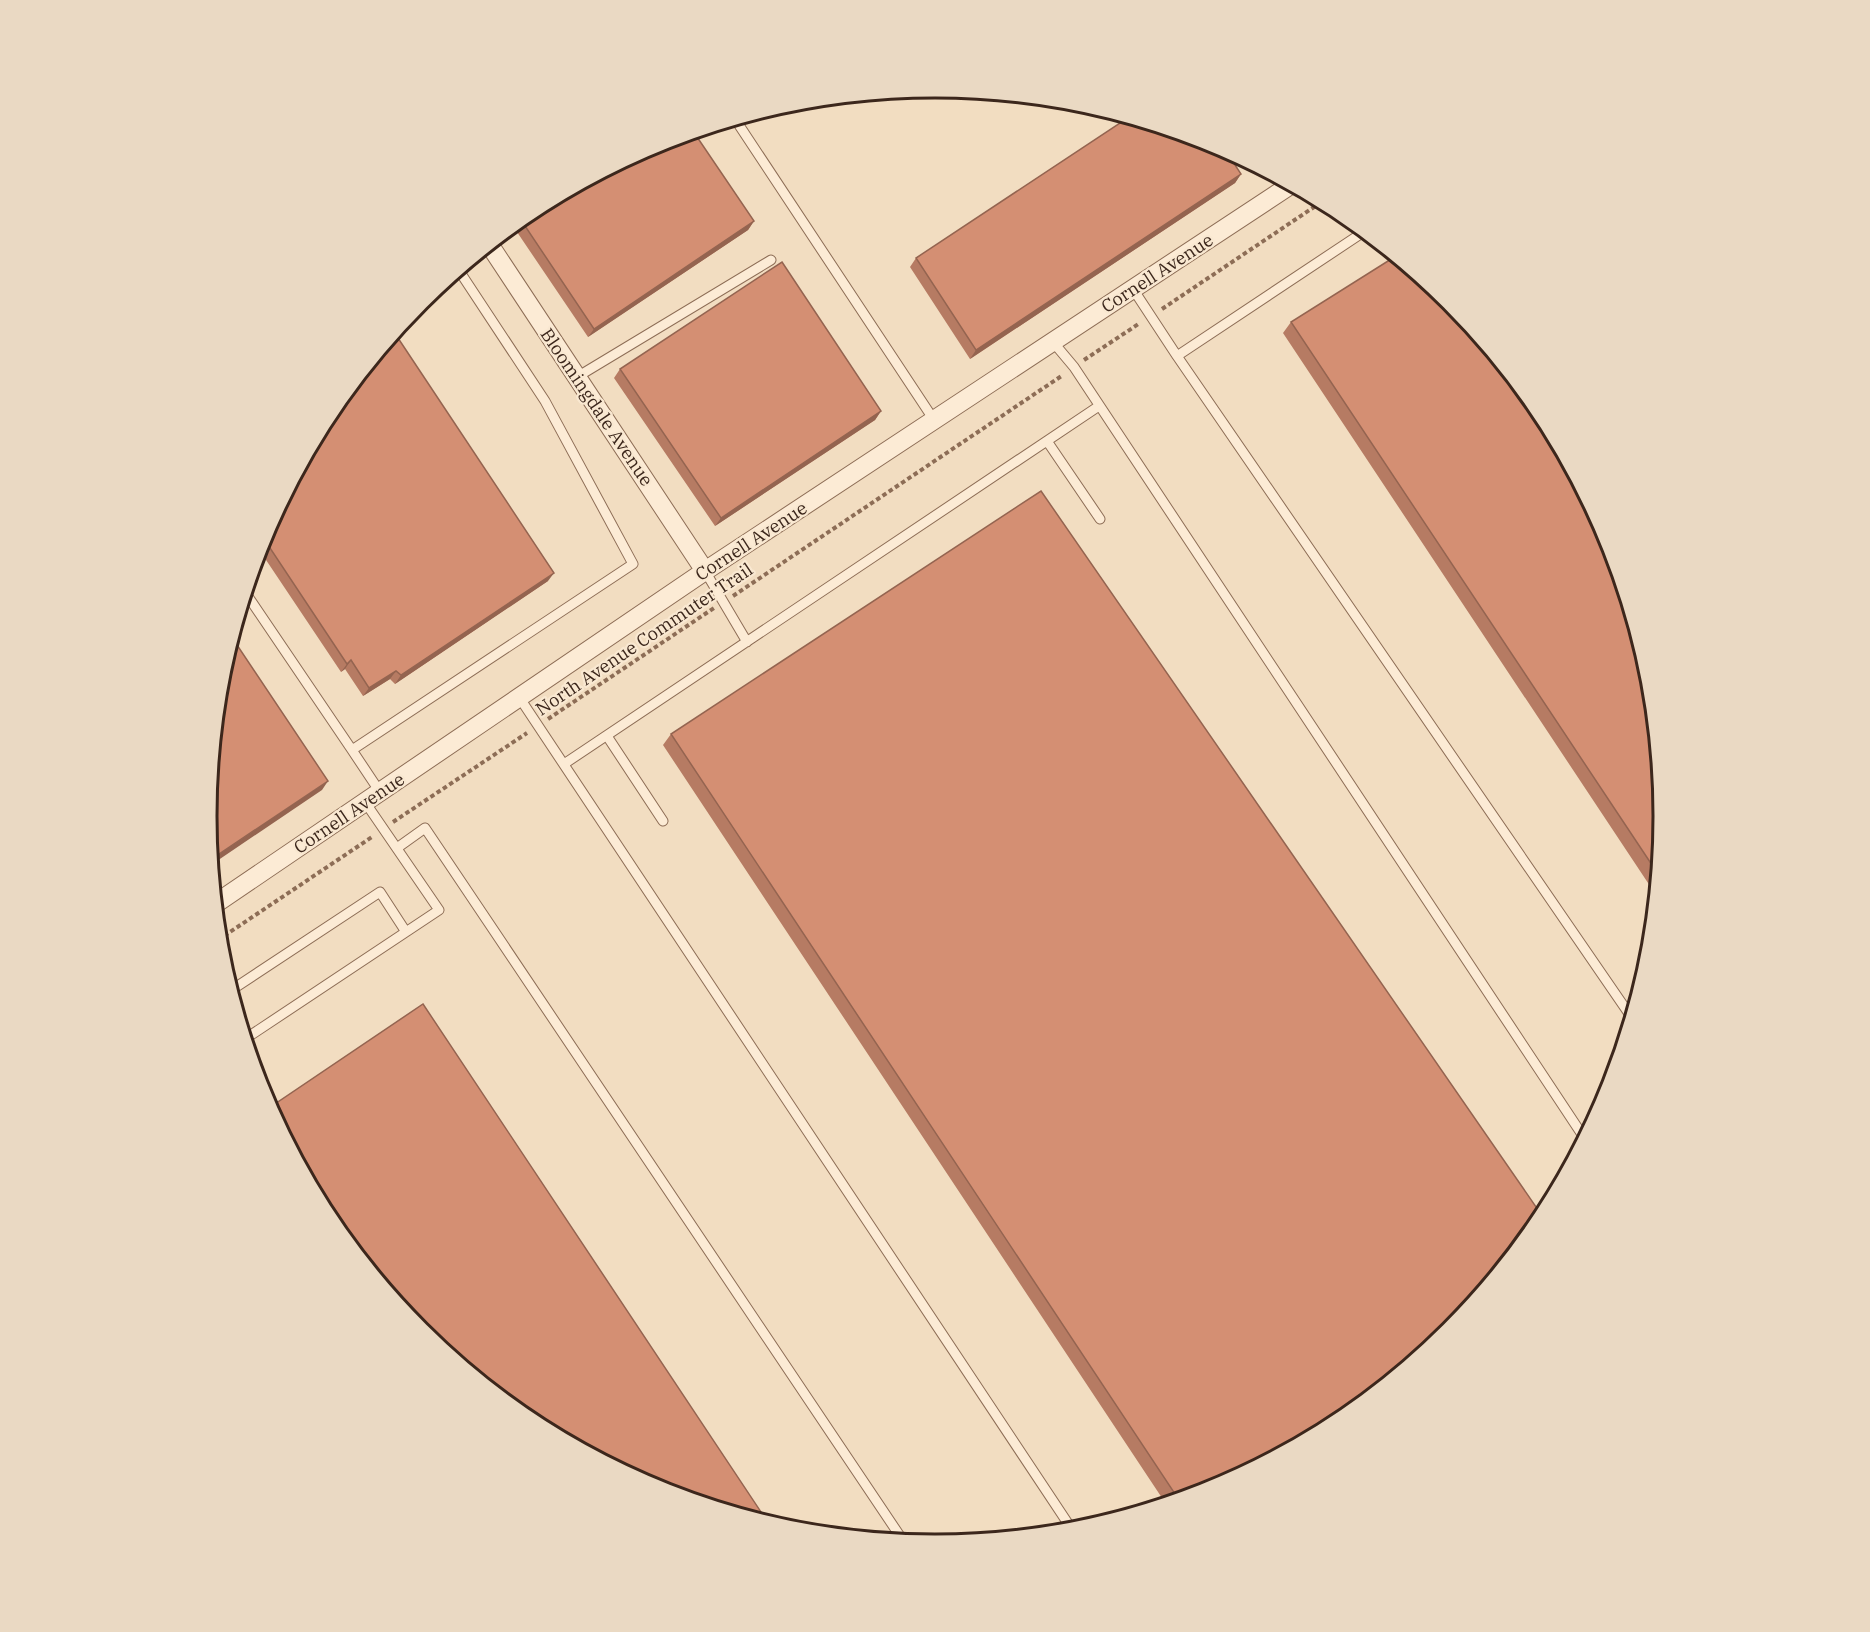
<svg xmlns="http://www.w3.org/2000/svg" width="1870" height="1632" font-family="'IBM Plex Serif',serif">
  <style>
    .lines { fill: none; stroke-linecap: round; stroke-linejoin: round }
    .service-casing { stroke: #8d6d56; stroke-width: 11 }
    .minor-casing { stroke: #8d6d56; stroke-width: 20 }
    .path { stroke: #8d6d56; stroke-width: 4; stroke-dasharray: 4.5 3; stroke-linecap: butt }
    .service { stroke: #fcebd5; stroke-width: 9 }
    .minor { stroke: #fcebd5; stroke-width: 18 }
    .wall { fill: #b67b63 }
    .shaded-wall { fill: #946450 }
    .building { fill: #d48f73; stroke: #946450; stroke-width: 1.5 }
    .labels { text-anchor: middle; dominant-baseline: central; stroke-width: 4.5; stroke-linejoin: round; paint-order: stroke }
    .street-label { font-size: 18px; fill: #3c271c; stroke: #f9e8d1 }
    .rim { fill: none; stroke: #3c271c; stroke-width: 3 }
  </style>
  <rect width="100%" height="100%" fill="#f2ddc1"/>
  <g class="lines">
    <g class="service-casing">
      <path id="service" d="M735 119 934 420
        M1133 289 1177 356 1365 231
        M1053 342 1074 367 1585 1139
        M1177 356 1632 1018
        M577 377 771 260
        M1047 441 1100 519
        M705 571 747 642
        M245 592 352 750 633 564 545 401 458 269
        M519 697 1073 1531
        M607 736 663 821
        M352 750 380 792
        M564 764 1099 406
        M397 848 425 828 904 1542
        M230 991 380 892 406 932
        M245 1039 439 910 365 802"/>
    </g>
    <g class="minor-casing">
      <path id="minor" d="M489 244 705 571
        M215 904 705 571 1292 184"/>
    </g>
    <path class="path" d="M1162 309 1323 201
      M1084 360 1140 323
      M733 596 1063 375
      M548 719 714 608
      M393 822 527 733
      M218 940 372 837"/>
    <use href="#service" class="service"/>
    <use href="#minor" class="minor"/>
  </g>
  <path class="wall" d="M1241 174 1235 183 970 359 910 267 916 258Z
    M754 221 748 230 588 337 517 232 523 223Z
    M1291 322 1664 816 1656 895 1283 333Z
    M620 369 881 411 875 420 715 526 614 378Z
    M329 411 548 581 395 684 390 679 363 696 345 669 341 672 258 548 262 537Z
    M671 734 1214 1490 1166 1504 663 745Z"/>
  <path class="shaded-wall" d="M1241 174 1235 183 970 359 976 350Z
    M754 221 748 230 588 337 594 329Z
    M881 411 875 420 715 526 721 518Z
    M554 573 548 581 395 684 401 675Z
    M351 660 345 669 341 672 347 664Z
    M396 671 390 679 363 696 369 688Z
    M328 781 322 790 211 865 210 860Z"/>
  <path class="building" d="M1129 117 1214 143 1224 148 1241 174 976 350 916 258Z
    M693 131 754 221 594 329 523 223 595 175 656 142Z
    M1396 256 1451 301 1541 411 1609 537 1650 674 1664 816 1658 874 1291 322Z
    M782 262 881 411 721 518 620 369Z
    M394 332 554 573 401 675 396 671 369 688 351 660 347 664 262 536 329 411Z
    M1041 491 1543 1217 1541 1221 1450 1332 1340 1422 1214 1490 1179 1500 671 734Z
    M231 636 328 781 210 860 206 816 220 673Z
    M423 1004 769 1524 656 1489 530 1422 419 1331 329 1221 269 1108Z"/>
  <g class="labels">
    <g class="street-label">
      <text transform="translate(1157 273) rotate(-33)">Cornell Avenue</text>
      <text transform="translate(597 407) rotate(56)">Bloomingdale Avenue</text>
      <text transform="translate(751 541) rotate(-33)">Cornell Avenue</text>
      <text transform="translate(644 639) rotate(-34)">North Avenue Commuter Trail</text>
      <text transform="translate(349 813) rotate(-34)">Cornell Avenue</text>
    </g>
  </g>
  <path d="M0 0H1870V1632H0ZM217 816a718 718 0 1 1 1436 0a718 718 0 1 1-1436 0Z" fill="#ead9c3" fill-rule="evenodd"/>
  <path class="rim" d="M217 816a718 718 0 1 1 1436 0a718 718 0 1 1-1436 0Z"/>
</svg>
